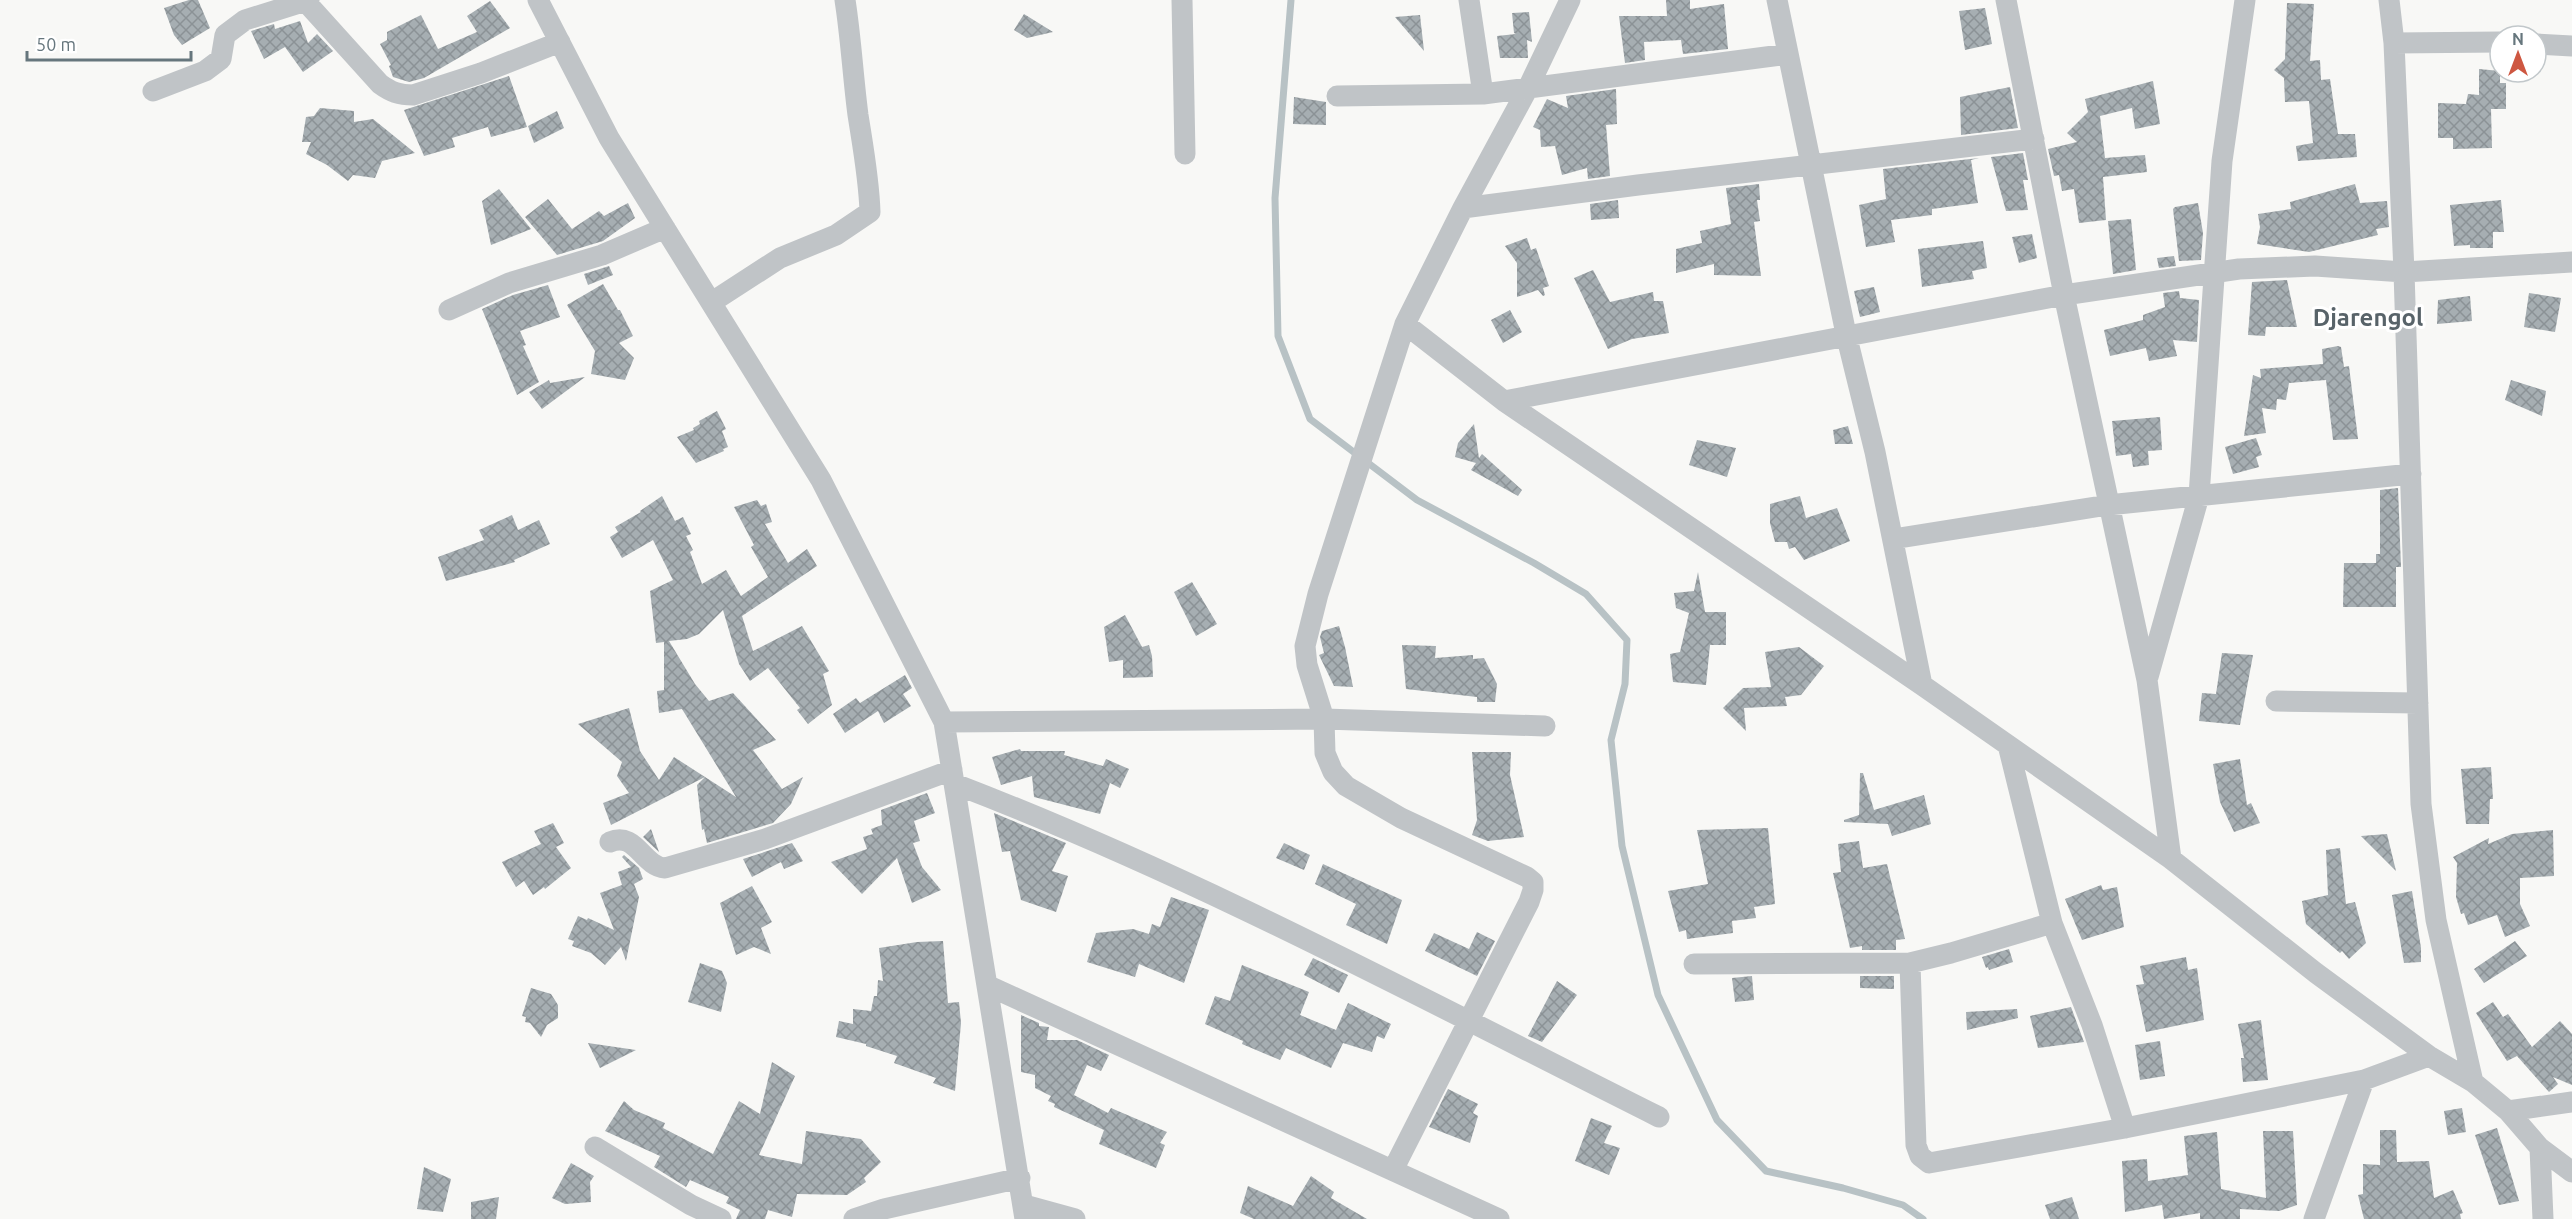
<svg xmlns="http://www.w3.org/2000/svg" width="2572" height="1219" font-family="Ubuntu,sans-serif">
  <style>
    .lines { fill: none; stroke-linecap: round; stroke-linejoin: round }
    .stream { stroke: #b8c2c5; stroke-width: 7 }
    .building { fill: url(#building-cross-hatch) }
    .minor { stroke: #c0c4c7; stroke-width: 21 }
    .labels { text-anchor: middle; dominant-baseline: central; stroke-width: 6; stroke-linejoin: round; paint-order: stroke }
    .quarter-label { font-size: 24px; font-weight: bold; fill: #586369; stroke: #fff }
  </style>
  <defs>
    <pattern id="building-cross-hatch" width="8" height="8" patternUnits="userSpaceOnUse" patternTransform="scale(1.5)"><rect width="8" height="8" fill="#a6aeb2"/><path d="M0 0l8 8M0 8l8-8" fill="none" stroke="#8b9296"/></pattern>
  </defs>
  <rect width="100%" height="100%" fill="#f8f8f6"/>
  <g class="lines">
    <path class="stream" d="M1291 0 1275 198 1278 336 1310 419 1417 500 1534 563 1586 594 1627 640 1625 684 1611 740 1622 846 1658 995 1717 1120 1766 1171 1843 1188 1903 1205 1923 1219"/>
  </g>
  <path class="building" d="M189 0H198L210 28 182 45 174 35 164 8Z
    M1666 0H1690V9L1724 4 1728 49 1683 54 1681 40 1644 42 1645 60 1625 63 1619 16H1667Z
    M490 1 510 28 424 78 409 82 393 77 389 66 391 65 380 44 387 40V32L421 15 438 49 477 32 467 16Z
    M2287 3 2314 4 2310 61 2320 60 2321 80 2330 79 2338 134H2355L2357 157 2298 161 2296 146 2313 143 2309 101 2285 102 2284 78 2274 70 2285 59Z
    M1985 8 1992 44 1965 50 1959 11Z
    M1529 12 1532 42 1527 40 1528 58H1500L1497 36 1516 34 1514 33 1512 13Z
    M1024 14 1053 32 1027 38 1014 30Z
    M1420 15 1424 51 1395 17Z
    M300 21 308 43 317 34 333 51 303 72 285 47 264 59 251 31 274 24 275 29Z
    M2479 69 2500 71V83H2506V109H2491L2492 148 2453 149V138H2438V103L2466 104 2468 94 2479 95Z
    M509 76 527 127 491 137 488 127 452 138 455 147 424 156 404 110Z
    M2153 81 2160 124 2135 129 2132 108 2100 116 2105 158 2145 155 2147 172 2103 177 2106 220 2079 223 2074 189 2062 191 2059 175 2054 176 2048 149 2077 142 2067 133 2088 112 2085 99Z
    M2010 87 2018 128 1961 135 1960 97Z
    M1616 89 1617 124 1606 125 1610 176 1588 179 1587 168 1562 175 1555 146 1541 147 1540 130 1533 127 1547 99 1568 108 1566 96Z
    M1294 97 1326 102V125L1293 124Z
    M320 108 354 111V122L373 119 415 153 382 161 375 178 353 175 348 181 327 165 306 154 311 142H302L306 117 314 116Z
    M557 111 564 128 534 143 528 126Z
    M2023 153 2028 180H2023L2028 210 2006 211 1991 157Z
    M1979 158 1971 160 1978 203 1932 209V215L1891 220 1895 242 1866 247 1859 205 1886 199 1883 169Z
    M1759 184 1760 200H1757L1760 221 1754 222 1761 276 1714 275V264L1676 273V249L1702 243 1700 231 1731 224 1726 188Z
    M2355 184 2360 203 2387 201 2389 227 2376 229 2378 235 2309 252 2257 244 2260 227 2258 214 2291 209 2290 202Z
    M499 189 531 229 491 245 482 201Z
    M548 199 572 229 599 211 604 216 628 203 635 218 603 241 557 255 525 217Z
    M1618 200 1619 218 1591 220 1590 204Z
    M2501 200 2504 232H2493V248H2470V245L2454 246 2450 205Z
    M2198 203 2203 233 2201 260 2179 261 2173 209 2175 207Z
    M2131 219 2136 270 2113 274 2108 221Z
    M2032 234 2037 258 2019 263 2012 237Z
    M1527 238 1531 250 1536 248 1549 286 1543 288 1545 295 1543 296 1538 290 1517 297V263L1505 246Z
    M1983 241 1987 268 1972 271 1974 279 1922 287 1918 249Z
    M2174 256 2176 266 2159 268 2157 258Z
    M609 266 613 275 588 285 584 274Z
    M1593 270 1610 302 1653 292 1654 301H1663L1669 333 1632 339 1608 349 1574 278Z
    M2287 280 2297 327H2266L2265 336 2248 335 2252 282Z
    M603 284 618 310H620L633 336 619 343 634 358 625 380 591 374 595 351 567 305Z
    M548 285 560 317 520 331 526 345 523 346 539 382 517 395 482 309 513 295Z
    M1874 287 1880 312 1860 317 1854 291Z
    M2179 291 2180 298 2199 300 2197 342 2173 340 2177 356 2149 361 2146 348 2110 356 2104 330 2143 320V315L2165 307 2163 293Z
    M2529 293 2561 298 2555 332 2524 327Z
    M2470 296 2472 321 2437 324 2438 300Z
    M1510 310 1522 332 1503 343 1491 320Z
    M2338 346 2341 347 2344 367 2349 366 2358 439 2333 440 2326 380 2289 383 2286 400 2277 399 2276 410 2262 408 2266 433 2244 436 2253 375 2261 378 2260 369 2323 364 2322 349Z
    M585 377 542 409 529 392 549 380 550 383Z
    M2511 380 2546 391 2542 416 2505 400Z
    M717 411 726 429 722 431 728 447 723 449 724 451 696 463 677 437 694 430 693 428 700 424 699 421Z
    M2160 417 2162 450 2148 451 2149 465 2133 467 2131 454 2116 456 2112 421Z
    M1474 424 1479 458 1482 454 1522 490 1518 496 1471 470 1476 463 1455 457 1458 443Z
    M1848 426 1853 444H1835L1833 430Z
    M2256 438 2262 455 2256 457 2259 467 2233 474 2225 447Z
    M1697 440 1736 448 1727 477 1689 465Z
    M2398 488 2401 567H2396V607H2343L2344 563H2376V554H2380V490Z
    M662 496 675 521 683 517 691 534 686 536 693 550 690 552 702 584 726 570 741 596 768 577 751 547 754 545 734 507 757 500 761 506 766 504 772 522 765 524 788 563 807 549 817 566 742 616 753 651 802 626 829 671 823 674 832 705 808 724 797 710 800 708 768 668 750 681 739 664 723 610 699 634 687 639 669 641 695 684 709 701 733 693 776 740 753 750 782 789 803 777 791 804 773 823 707 843 704 829 702 830 697 785 705 777 736 797 682 709 659 713 657 691 664 690V642L656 643 650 591 673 580 653 540 622 558 610 537 618 532 615 527 641 512 640 511Z
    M1800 496 1806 518 1837 508 1850 541 1804 560 1795 547 1789 549 1787 542H1775L1770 523V504Z
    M512 515 518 530 539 520 550 544 514 560 515 562 446 581 438 557 484 540 479 530Z
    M1698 572 1705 612H1726V645H1710L1706 685 1673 682 1670 654 1680 652 1689 613 1676 608 1674 593 1694 591Z
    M1192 582 1217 624 1196 636 1174 592Z
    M1125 615 1142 647 1149 645 1152 656 1153 677 1123 678V660L1109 662 1104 627Z
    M1339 626 1345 647 1353 687 1334 686 1319 655 1324 653 1320 637 1322 631Z
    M1402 645 1436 646 1435 658 1473 655V659L1484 658 1497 684 1495 702H1477V697L1406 689Z
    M1799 647 1824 666 1801 695 1785 697 1787 706 1744 708 1746 731 1723 708 1743 688 1771 687 1765 652Z
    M2222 653 2253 655 2240 725 2199 721 2202 693 2216 694Z
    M905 675 912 688 903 694 911 706 884 723 878 711 845 733 833 714 856 698 860 703Z
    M629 708 640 751 659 780 674 757 705 777 611 825 603 803 629 793 617 776 622 762 578 724Z
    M1020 749 1021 751H1065L1064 755 1103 766 1106 759 1129 769 1120 788 1110 783 1100 814 1034 797 1032 776 1001 785 992 757Z
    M1472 752H1511L1510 775 1524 837 1488 841 1472 835 1477 820Z
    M2240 759 2247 805 2251 803 2260 823 2234 832 2220 802 2213 764Z
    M2491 767 2493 799H2490L2489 824H2466L2461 769Z
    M1860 773H1863L1874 810 1924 795 1931 824 1892 836 1888 824 1844 822V820L1859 815Z
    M927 793 935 813 914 821 920 841 913 843 922 867 941 890 912 903 897 858 862 894 831 862 867 849 863 837 873 834 871 829 882 825 881 810Z
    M994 813 1066 843 1052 871 1068 876 1056 912 1021 900 1010 851 1002 852Z
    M553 823 564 843 556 847 571 868 545 889 544 887 533 895 524 881 516 887 502 862 541 844 534 831Z
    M1768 828 1775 904 1754 907 1756 918 1732 921 1733 933 1687 939 1686 930 1679 932 1668 891 1708 884 1697 830Z
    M651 829 659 852 643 837Z
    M2553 830 2554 876 2520 878V904L2530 926 2505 937 2497 915 2468 925 2464 913 2461 914 2456 897 2457 863 2453 857 2489 838 2488 844 2512 834Z
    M2387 834 2396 871 2361 836Z
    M1859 841 1863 868 1887 864 1905 939 1896 940V950H1862V946L1850 948 1833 873 1841 872 1838 844Z
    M792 843 803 861 784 869 781 862 752 877 743 859Z
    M1284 843 1310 855 1304 870 1276 858Z
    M2340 848 2346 904 2355 902 2366 943 2349 959 2342 951 2340 953 2306 924 2302 901 2328 895 2326 850Z
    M624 855 639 868 643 879 634 884 639 897 626 961 621 947 605 965 591 953 572 946 574 941 568 939 578 916 587 920 588 918 614 930 600 893 622 885 618 872 631 867 622 857Z
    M1323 864 1402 900 1387 944 1346 925 1356 904 1315 884Z
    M2101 885 2103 890 2117 887 2124 927 2082 940 2065 899Z
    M752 886 772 922 761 928 771 954 754 947 736 955 720 903Z
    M2412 891 2421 948V962L2404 963 2392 895Z
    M1171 897 1209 910 1184 983 1139 964 1135 977 1087 962 1096 933 1133 929 1149 934 1152 924 1160 927Z
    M1477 932 1495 941 1477 976 1425 951 1434 933 1469 949Z
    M943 941 948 1003 959 1002 961 1023 955 1091 933 1083 936 1078 894 1063 897 1056 866 1046V1044L836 1037 839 1021 853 1024V1009L871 1011 874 996H877L878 980 883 981 879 948 917 942Z
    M2515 941 2527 956 2484 983 2474 969Z
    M2009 949 2013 962 1989 970 1988 967 1986 968 1982 957Z
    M2186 957 2188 970 2197 968 2204 1020 2146 1032 2136 985 2144 984 2140 966Z
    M1313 958 1348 975 1339 993 1304 975Z
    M700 963 722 971 725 978 727 983 721 1012 688 1002Z
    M1242 965 1309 992 1300 1015 1336 1030 1348 1003 1391 1024 1384 1039 1377 1036 1372 1052 1343 1043 1331 1068 1286 1048 1280 1060 1242 1044 1243 1041 1205 1024 1215 996 1230 1001Z
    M1752 976 1754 1000 1735 1002 1732 978Z
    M1860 976H1894V989L1860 988Z
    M1557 981 1577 995 1542 1042 1528 1036Z
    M531 988 551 994 558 1005V1018L547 1025 541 1037 530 1023 525 1022 526 1017 522 1016Z
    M2493 1002 2503 1017 2508 1014 2532 1047 2560 1021 2572 1034V1085L2553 1077 2558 1084 2549 1092 2517 1056 2507 1061 2476 1013Z
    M2071 1007 2084 1042 2038 1048 2030 1016Z
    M2017 1009 2018 1018 1967 1030 1966 1012Z
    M1021 1015 1039 1023V1026L1049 1027 1047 1040H1077L1109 1055 1101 1071 1087 1065 1074 1095 1108 1113 1111 1108 1167 1132 1160 1143 1165 1145 1156 1168 1099 1144 1104 1130 1054 1107 1055 1104 1048 1101 1051 1096 1035 1088V1075L1021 1072Z
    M2261 1020 2268 1080 2243 1082 2241 1058H2244L2238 1024Z
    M2160 1041 2165 1076 2140 1080 2135 1045Z
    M588 1043 636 1050 600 1068Z
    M772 1062 795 1076 759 1155 802 1164 806 1131 861 1139 881 1162 864 1178 866 1182 847 1195 797 1194 792 1217 768 1210 765 1219H736L740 1210 726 1203 729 1197 690 1180 686 1187 654 1167 660 1156 605 1131 624 1101 634 1110 665 1123 663 1128 713 1154 739 1101 760 1114Z
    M1448 1089 1478 1104 1473 1113 1478 1116 1470 1143 1429 1127Z
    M2462 1108 2466 1132 2448 1135 2444 1111Z
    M1591 1118 1612 1126 1604 1143 1620 1148 1609 1175 1575 1161Z
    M2497 1128 2519 1201 2499 1205 2475 1135Z
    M2380 1130H2396L2397 1162 2429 1161 2434 1198 2453 1190 2463 1213 2460 1214 2461 1219H2364L2358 1195 2363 1194V1164L2380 1165Z
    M2263 1131H2293L2297 1205 2279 1211 2240 1209V1219H2200V1213L2164 1219 2162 1205 2125 1212 2122 1161 2147 1159 2148 1181 2188 1175 2184 1136 2217 1132 2221 1189 2266 1198Z
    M571 1163 594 1176 590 1182 591 1202 565 1204 552 1198Z
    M424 1167 451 1179 443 1212 417 1209Z
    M1311 1176 1334 1192 1331 1198 1367 1219H1254L1240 1213 1248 1186 1293 1206Z
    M499 1197 496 1219H471V1202Z
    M2072 1197 2079 1219H2050L2045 1205Z"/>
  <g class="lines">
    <path class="minor" d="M538 0 609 138 821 480 944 722 1025 1219
      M1182 0 1185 154
      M1469 0 1483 94
      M1777 0 1846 334 1875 452 1922 685
      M2006 0 2064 295 2147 680 2171 859
      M2389 0 2394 43 2404 272 2421 804 2436 920 2473 1082 2508 1111 2540 1148 2543 1219
      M305 1 380 84C391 92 399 95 413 95L481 73 560 42
      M2394 43 2500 42
      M2536 44 2572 46
      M153 91 205 71 221 59 225 35 245 20 309 0
      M1337 96 1483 94 1788 54
      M1463 208 1638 185 2034 139
      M712 302 780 258 836 235 870 212C869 179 863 147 858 115 853 77 851 38 845 0
      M449 310 509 283 602 255 665 228
      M1405 324 1504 401 1922 685 2171 859 2316 973 2429 1056 2473 1082
      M1504 401 2064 295 2239 269 2315 266 2404 272 2572 262
      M1893 539 2108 505 2411 474
      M2148 677 2199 496 2222 161 2245 0
      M2276 701 2418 703
      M944 722 1324 719 1545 726
      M2008 745 2052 923 2092 1025 2125 1128
      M955 784C1197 877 1427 1001 1659 1117
      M610 842C636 831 642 866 665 868L765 839 952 770
      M1910 963 1916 1145 1920 1156 1929 1163 2125 1128 2364 1080 2429 1056
      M1694 964 1910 963 1951 953 2052 923
      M989 986 1499 1219
      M2508 1111 2572 1102
      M595 1147 691 1205 721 1219
      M2540 1148 2572 1172
      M1393 1170 1529 902 1533 890V882L1527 877 1401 818 1346 786 1333 772 1325 753 1324 719 1307 665 1305 646 1318 594 1405 324 1463 208 1528 88 1570 0
      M1024 1205 1075 1219
      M854 1219 884 1209 1020 1178
      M2314 1219 2364 1080"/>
  </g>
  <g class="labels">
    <g class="quarter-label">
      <text x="2368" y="317">Djarengol</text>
    </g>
  </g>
  <g transform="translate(2518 54)"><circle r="28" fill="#ffffff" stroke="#c2c8cb" stroke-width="1.5"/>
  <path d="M0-4.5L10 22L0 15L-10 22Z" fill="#ce5741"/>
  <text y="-9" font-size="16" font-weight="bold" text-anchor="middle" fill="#66767d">N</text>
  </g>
  <path d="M27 51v9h164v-9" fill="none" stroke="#66767d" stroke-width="3"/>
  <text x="36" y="51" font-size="18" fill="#66767d" stroke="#ffffff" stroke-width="4.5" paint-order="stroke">50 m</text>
</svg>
